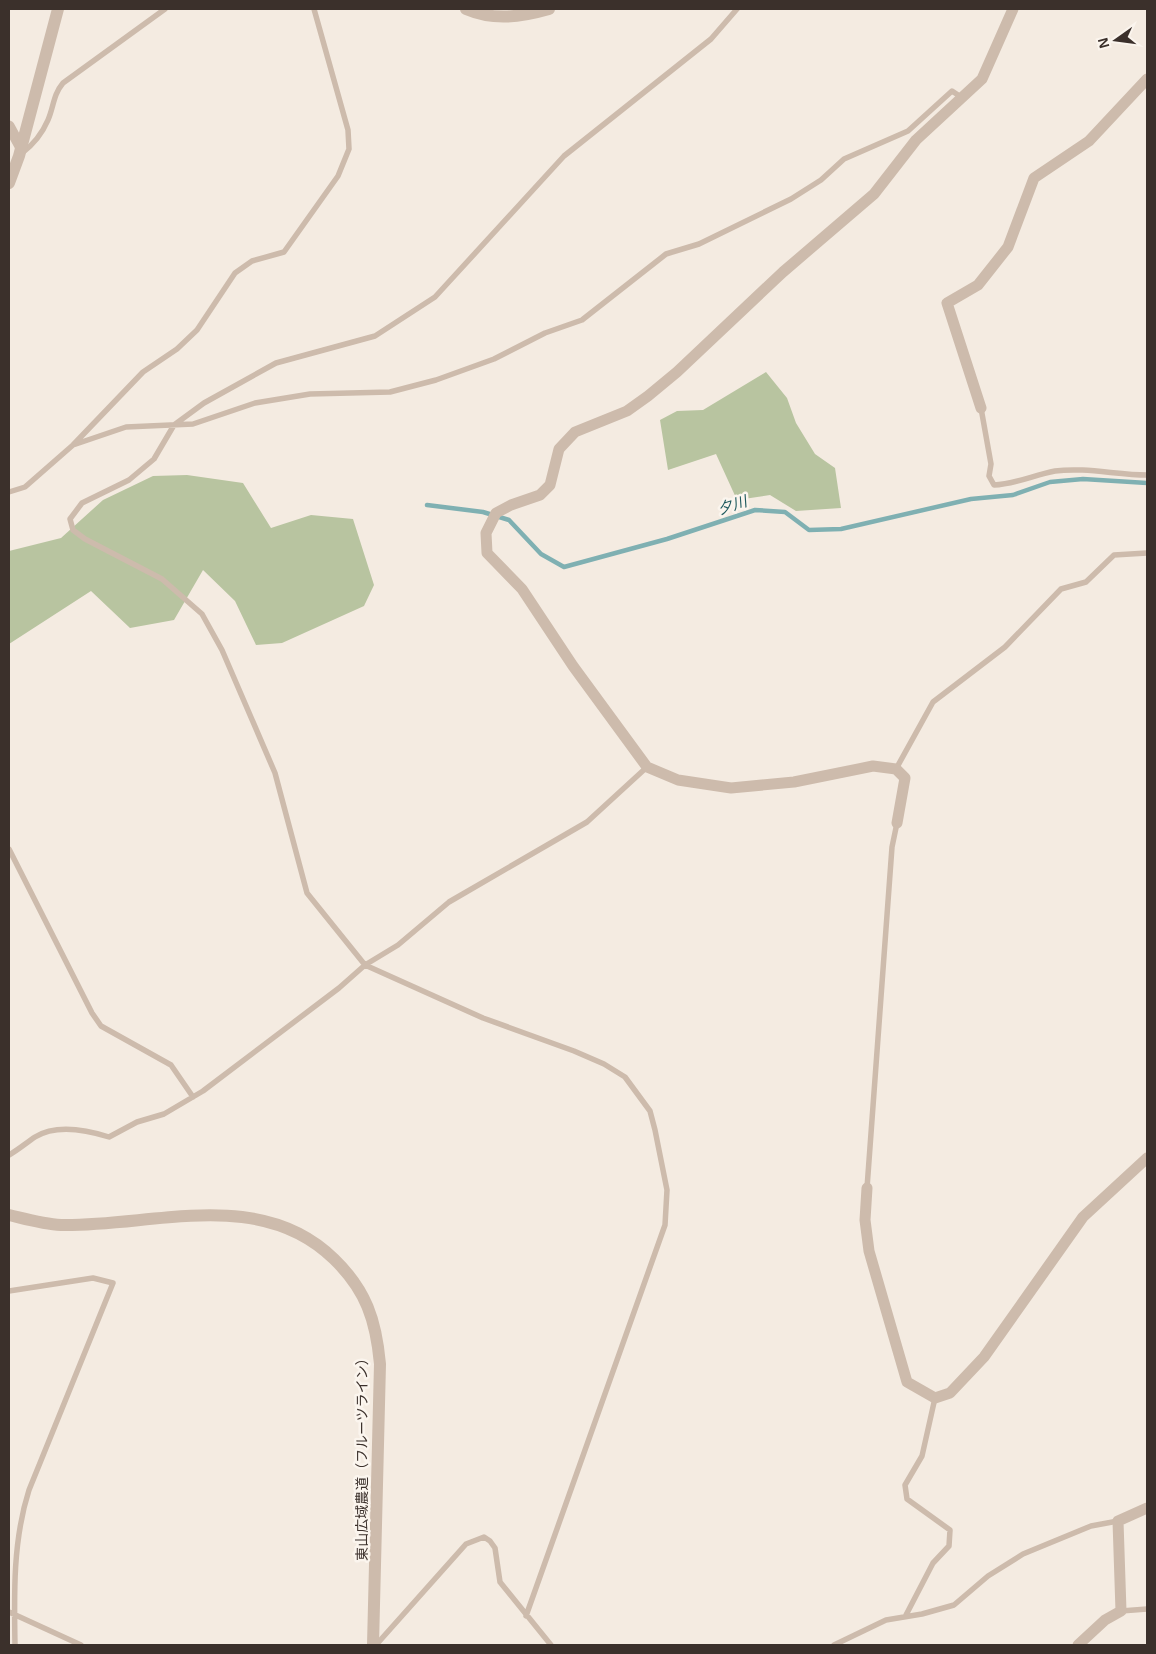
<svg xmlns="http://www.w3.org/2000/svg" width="1156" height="1654" font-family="Arial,'Noto Sans JP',sans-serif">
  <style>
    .green { fill: #b8c4a0 }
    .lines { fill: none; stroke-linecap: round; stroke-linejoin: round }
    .stream { stroke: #7fb0b2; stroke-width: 4.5 }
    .service { stroke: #cdbbac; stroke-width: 5.5 }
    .minor { stroke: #cdbbac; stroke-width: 11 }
    .tertiary { stroke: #cdbbac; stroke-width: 12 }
    .labels { text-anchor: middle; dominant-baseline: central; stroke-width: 5; stroke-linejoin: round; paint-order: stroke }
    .street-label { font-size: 14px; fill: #3b302b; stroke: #fbf5ee }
    .water-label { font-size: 15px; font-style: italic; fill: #1f5a5e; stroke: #fbf5ee }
  </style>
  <rect width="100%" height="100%" fill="#f4ebe1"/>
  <path class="green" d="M766 372 787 398 796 423 815 454 835 468 841 508 796 511 770 495 737 500 716 454 668 470 660 420 677 411 703 410Z
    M187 475 243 483 271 528 311 515 353 519 374 585 364 606 282 643 256 645 235 601 203 570 174 620 130 628 91 591 9 644V551L61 538 103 500 153 476Z"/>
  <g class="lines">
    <path class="stream" d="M427 505 483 512 509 520 541 554 564 567 667 539 755 510 785 512 809 530 841 529 971 499 1013 495 1050 482 1083 479 1147 483"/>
    <path class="service" d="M22 153C34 144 42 134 48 120 54 106 53 95 63 83L165 9
      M981 408 991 464 989 476 994 485C1015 484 1034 475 1055 471 1085 467 1117 475 1147 475
      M73 445 126 427 193 424 255 403 310 394 390 392 436 380 494 359 545 333 582 320 666 254 699 244 791 199 821 180 844 159 908 131 952 91 961 97
      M9 492 25 487 73 445 143 372 177 349 197 330 235 273 252 261 284 252 338 176 349 149 348 130 314 9
      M896 769 933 702 1005 647 1061 589 1086 582 1114 555 1147 553
      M9 849 92 1013 101 1026 171 1065 193 1097
      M9 1155C18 1150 26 1143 35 1137 56 1124 87 1130 109 1137L137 1122 164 1114 203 1091 339 988 365 965 398 945 449 902 587 822 647 767
      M867 1188 892 847 897 823
      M9 1291 93 1278 113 1283 29 1490C13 1540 14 1593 15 1645
      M1121 1611 1147 1609
      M9 1612 81 1645
      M906 1615 933 1563 949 1546 950 1530 907 1499 905 1485 922 1456 935 1398
      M526 1616 665 1225 667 1190 655 1130 650 1111 625 1077 604 1064 574 1051 483 1018 365 965 307 893 275 773 222 650 202 614 162 579 85 539 73 530 70 519 82 503 129 480 154 459 174 425 204 403 276 363 375 336 435 297 564 156 711 39 737 9
      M376 1645 466 1544 484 1537 490 1541 495 1548 500 1582 551 1645
      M834 1645 886 1620 922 1614 954 1605 988 1576 1023 1554 1091 1526 1118 1521"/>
    <path class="minor" d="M9 126 21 148
      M981 408 947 303 978 285 1008 247 1034 178 1089 141 1147 79
      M897 823 905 778 896 769 873 766 794 782 731 788 678 780 647 767 573 666 522 589 487 553 486 533 496 513 511 505 540 495 550 485 559 449 575 432 627 411 648 396 677 372 783 272 874 194 916 140 982 79 1013 9
      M867 1188 865 1220 869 1251 907 1382 935 1398 950 1393 984 1357 1083 1217 1147 1158
      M1078 1645 1105 1620 1121 1611 1118 1521 1147 1508"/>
    <path class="tertiary" d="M466 9C494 21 521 17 549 9
      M9 183 19 156 58 9
      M9 1215C26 1219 43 1224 61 1225 152 1227 260 1186 334 1259 366 1290 376 1320 380 1364L373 1645"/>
  </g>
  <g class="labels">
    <g class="street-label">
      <text transform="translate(362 1456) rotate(-90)">東山広域農道（フルーツライン）</text>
    </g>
    <g class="water-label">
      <text transform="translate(732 505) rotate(-18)">夕川</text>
    </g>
  </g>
  <rect width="1156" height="1654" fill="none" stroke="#3b302b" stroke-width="20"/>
  <g transform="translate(1116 40) rotate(256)" stroke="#fbf5ee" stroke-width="4" paint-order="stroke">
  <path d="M0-4L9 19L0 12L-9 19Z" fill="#3b302b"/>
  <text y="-8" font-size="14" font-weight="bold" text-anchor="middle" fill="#3b302b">N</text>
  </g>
</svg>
